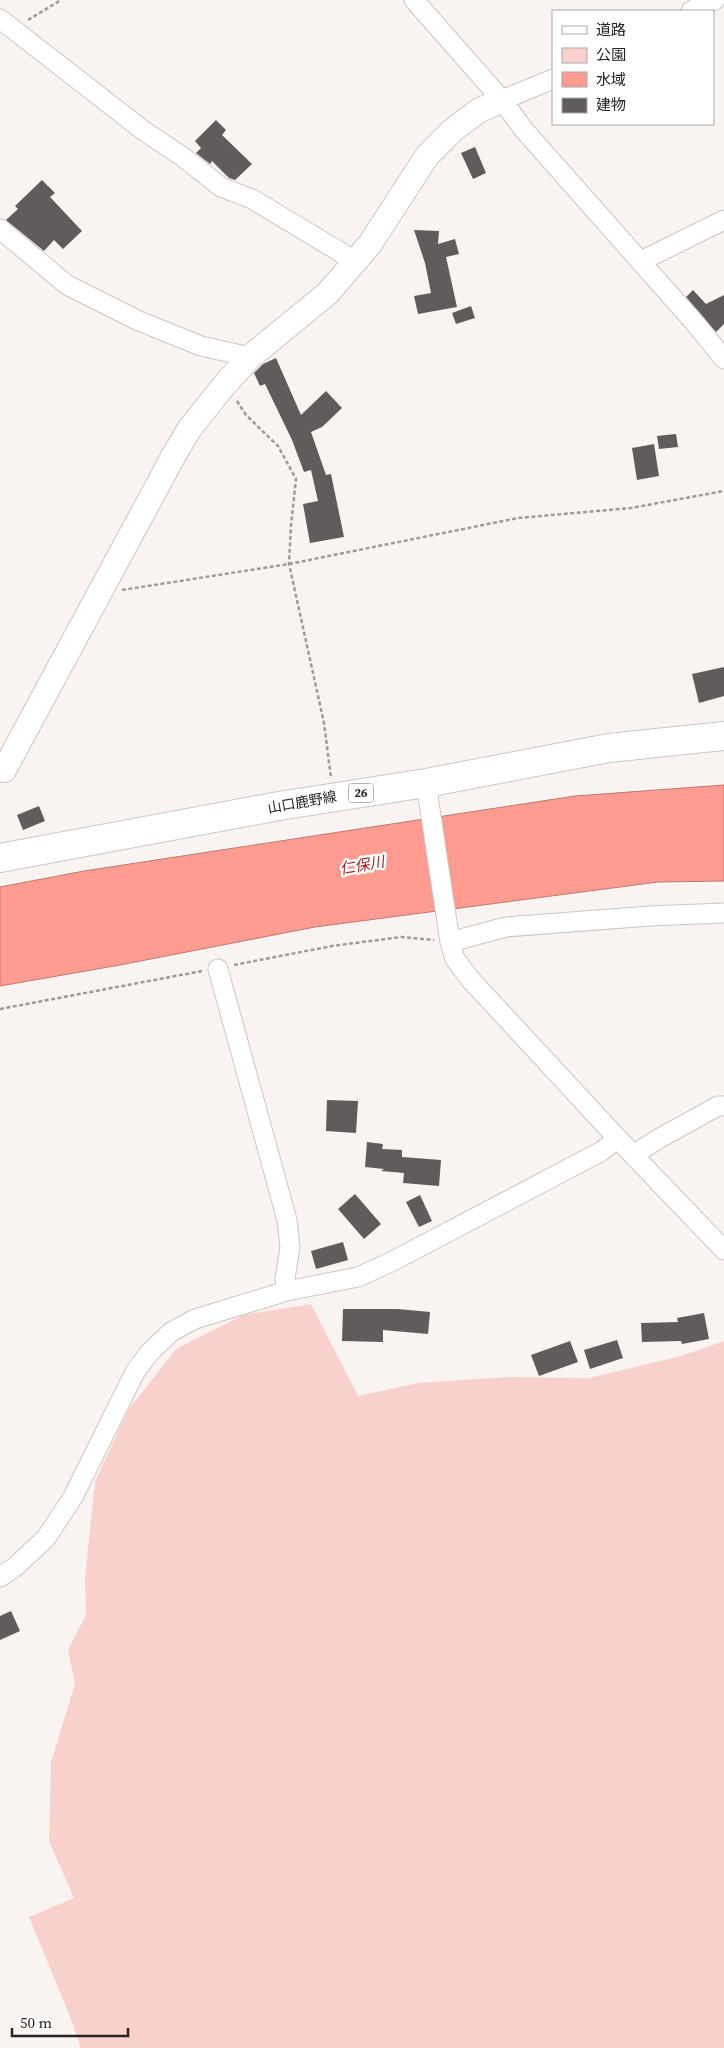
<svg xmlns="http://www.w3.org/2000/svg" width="724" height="2048" font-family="'Source Serif 4','Noto Sans JP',serif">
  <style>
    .green { fill: #f9d1cc }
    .water { fill: #fe9c91; stroke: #bd7870 }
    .building { fill: #615c5c }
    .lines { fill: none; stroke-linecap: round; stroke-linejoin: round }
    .minor-casing { stroke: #ccc6c6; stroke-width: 21 }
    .tertiary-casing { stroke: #ccc6c6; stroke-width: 26 }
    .primary-casing { stroke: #ccc6c6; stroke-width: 30 }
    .path { stroke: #9f9a9a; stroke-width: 2.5; stroke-dasharray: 4 2.5; stroke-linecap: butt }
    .minor { stroke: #fff; stroke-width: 19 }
    .tertiary { stroke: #fff; stroke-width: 24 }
    .primary { stroke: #fff; stroke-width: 28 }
    .labels { text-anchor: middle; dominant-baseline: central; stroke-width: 5; stroke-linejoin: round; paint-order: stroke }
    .shield { fill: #fff; stroke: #676666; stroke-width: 1 }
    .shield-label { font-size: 12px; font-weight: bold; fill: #262424 }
    .street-label { font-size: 14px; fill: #262424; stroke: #fff }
    .water-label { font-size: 15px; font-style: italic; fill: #952522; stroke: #fff }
  </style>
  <rect width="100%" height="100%" fill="#f9f3f2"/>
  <path class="green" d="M311 1304 358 1396 418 1383 507 1377 589 1378 681 1356 724 1341V2048H81L69 2014 29 1917 74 1898 49 1841 51 1762 75 1684 68 1650 86 1615 85 1578 95 1482 128 1410 176 1349 243 1315Z"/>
  <path class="water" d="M724 785V881L658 882 315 927 120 965 0 986V887L84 871 575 796Z"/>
  <path class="building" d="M216 120 226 130 222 135 252 164 235 180 229 178 212 161 210 164 196 153 201 148 195 141Z
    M475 147 486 173 473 179 461 153Z
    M42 180 55 193 50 197 82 231 63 249 54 240 44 251 6 220 18 209 15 206Z
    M414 230 439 231 438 244 455 239 459 254 446 257 457 307 418 314 414 296 431 293 425 263Z
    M693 290 706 304 724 295V324L716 332 686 297Z
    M471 306 475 318 456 324 452 313Z
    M276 358 301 415 326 391 342 408 322 427 311 432 326 475 331 474 344 537 310 543 303 504 318 501 311 470 304 472 292 440 265 384 260 386 254 373 263 364Z
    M676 434 678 447 659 449 657 436Z
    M654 444 659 476 637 480 632 448Z
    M724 667V696L699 703 692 674Z
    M39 806 45 821 23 830 17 815Z
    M327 1100 358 1101 356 1133 326 1131Z
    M367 1142 383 1144 382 1149 402 1150V1157L441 1160 439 1186 403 1183 404 1173 381 1171 384 1169 365 1167Z
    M355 1194 381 1224 364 1239 338 1209Z
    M420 1195 432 1221 419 1227 406 1202Z
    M343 1242 348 1260 316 1269 311 1251Z
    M343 1309H398L430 1312 428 1334 383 1330V1342L342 1341Z
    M704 1313 709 1339 682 1344 681 1341 642 1342 641 1323 678 1322 677 1318Z
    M617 1340 623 1358 590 1369 584 1350Z
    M570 1341 578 1362 539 1376 531 1355Z
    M11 1611 20 1631 0 1640V1616Z"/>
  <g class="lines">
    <g class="minor-casing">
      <path id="minor" d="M414 0 502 100 524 130 694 322 724 359
        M691 11 715 0
        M0 19 144 131 183 157 221 187 252 199 355 261
        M502 100 553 79
        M0 229 67 285 139 321 201 346 250 357
        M641 261 724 220
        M426 783 450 942 455 959 470 979 633 1155 724 1250
        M450 942 506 927 650 916 724 913
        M218 969 287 1220 290 1247 285 1278 287 1291
        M633 1155 660 1138 718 1106H724
        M0 1577 15 1567 46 1538 73 1497 135 1372 149 1353 171 1332 195 1319 287 1291 358 1277 391 1262 602 1151 618 1138"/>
    </g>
    <g class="tertiary-casing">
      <path id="tertiary" d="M4 770 174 455 190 428 226 383 250 357 328 293 370 244 427 156 453 130 478 111 502 100"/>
    </g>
    <g class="primary-casing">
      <path id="primary" d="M0 858 279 806 426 783 609 748 724 736"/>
    </g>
    <path class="path" d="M28 20 61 0
      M237 401 246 415 278 446 296 479 291 525 289 564 324 723 331 778
      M122 590 289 564 518 518 631 508 724 491
      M234 965 332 946 401 937 434 940
      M0 1009 202 971"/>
    <use href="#minor" class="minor"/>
    <use href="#tertiary" class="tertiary"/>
    <use href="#primary" class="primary"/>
  </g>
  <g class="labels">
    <rect class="shield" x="348.5" y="783.5" width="25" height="19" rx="4"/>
    <g class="shield-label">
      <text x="361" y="793">26</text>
    </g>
    <g class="street-label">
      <text transform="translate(302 802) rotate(-10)">山口鹿野線</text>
    </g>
    <g class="water-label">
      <text transform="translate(362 865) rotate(-10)">仁保川</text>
    </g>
  </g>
  <rect x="552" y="10" width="162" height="115" fill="#ffffff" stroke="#a8a7a7"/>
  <rect x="562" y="26" width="25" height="8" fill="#ffffff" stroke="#a8a7a7"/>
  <text x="596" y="35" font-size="15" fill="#262424">道路</text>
  <rect x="562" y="48" width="25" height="15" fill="#f9d1cc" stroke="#a8a7a7"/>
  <text x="596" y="60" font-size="15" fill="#262424">公園</text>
  <rect x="562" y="72" width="25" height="15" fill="#fe9c91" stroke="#a8a7a7"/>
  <text x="596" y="85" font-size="15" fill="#262424">水域</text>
  <rect x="562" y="98" width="25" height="15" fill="#615c5c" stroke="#a8a7a7"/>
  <text x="596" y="110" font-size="15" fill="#262424">建物</text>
  <path d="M12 2028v8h116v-8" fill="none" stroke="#262424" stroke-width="2.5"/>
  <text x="20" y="2028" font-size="15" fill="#262424" stroke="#ffffff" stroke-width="4" paint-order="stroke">50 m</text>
</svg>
